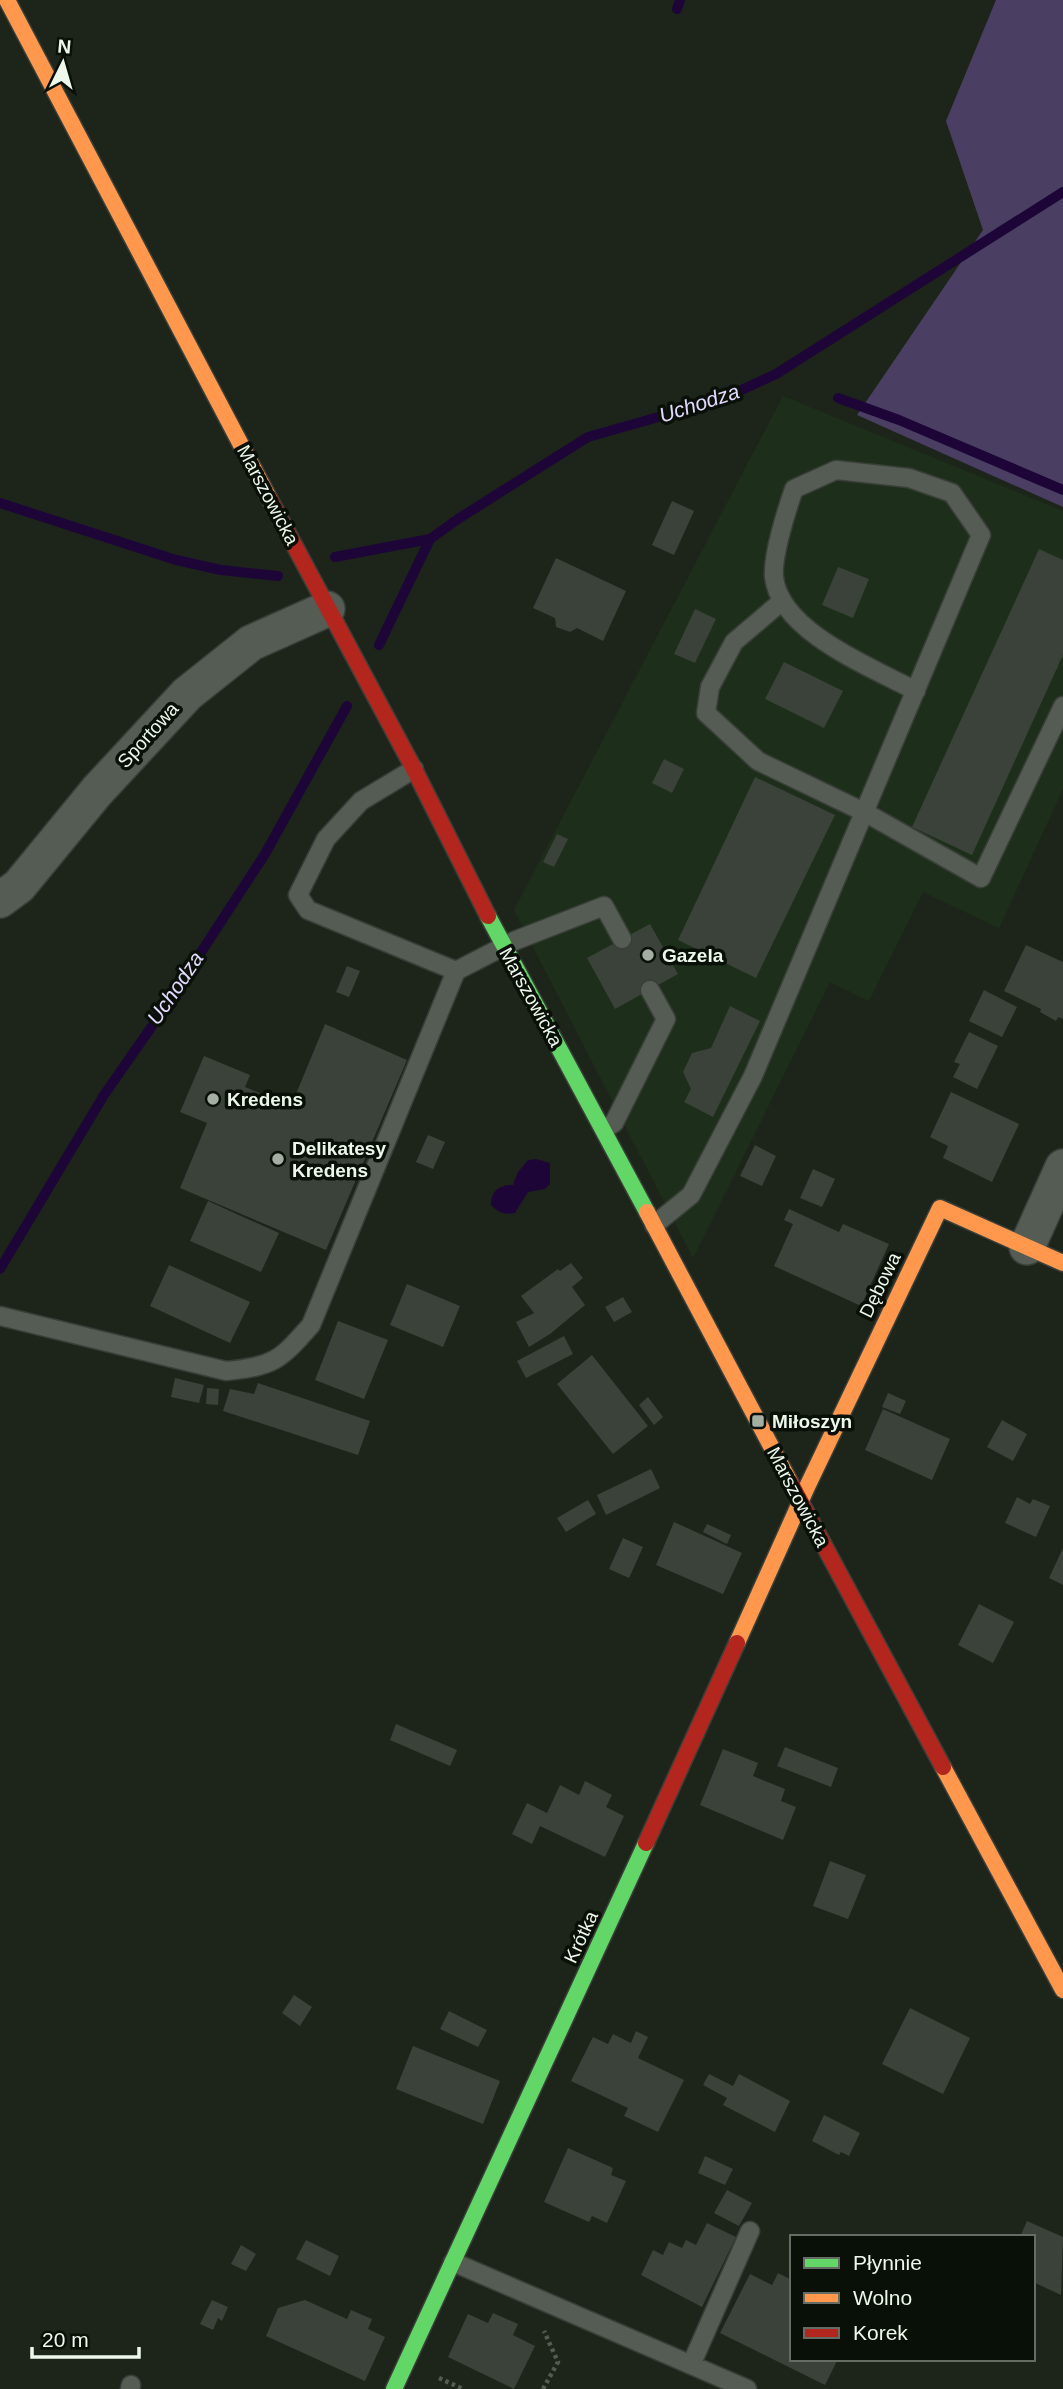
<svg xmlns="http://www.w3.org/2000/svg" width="1063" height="2389" font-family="Helvetica,sans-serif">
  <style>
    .built { fill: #1d2f1a }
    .green { fill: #4a3f62 }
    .water { fill: #1d0637 }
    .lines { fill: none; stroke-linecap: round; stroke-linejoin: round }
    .stream { stroke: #1d0637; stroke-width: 10 }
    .building { fill: #3a4239 }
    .lane-casing { stroke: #393f38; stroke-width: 21 }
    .street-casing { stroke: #393f38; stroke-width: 38 }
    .fast-casing { stroke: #393f38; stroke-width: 19 }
    .slow-casing { stroke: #393f38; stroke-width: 19 }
    .jam-casing { stroke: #393f38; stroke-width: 19 }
    .path { stroke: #545b53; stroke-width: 4.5; stroke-dasharray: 3.5 3.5; stroke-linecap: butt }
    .lane { stroke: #555c54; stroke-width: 18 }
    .street { stroke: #555c54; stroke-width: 35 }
    .fast { stroke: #63d668; stroke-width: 16 }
    .slow { stroke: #ff974d; stroke-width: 16 }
    .jam { stroke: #b3261e; stroke-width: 16 }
    .poi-dot { fill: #a4aea2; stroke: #091008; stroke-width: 2.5 }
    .labels { text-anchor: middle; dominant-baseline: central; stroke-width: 7; stroke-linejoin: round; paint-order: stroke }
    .street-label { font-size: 19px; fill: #edf7eb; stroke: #091008 }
    .poi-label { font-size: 19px; font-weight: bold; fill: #edf7eb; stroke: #091008; text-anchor: start }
    .water-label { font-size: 21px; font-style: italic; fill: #e4d9fe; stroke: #091008 }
  </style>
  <rect width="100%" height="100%" fill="#1d251b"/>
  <path class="built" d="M783 396 1063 511V789L999 928 923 892 869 1001 830 982 693 1258 514 910Z"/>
  <path class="green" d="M996 0H1063V507L857 415 983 230 946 121Z"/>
  <path class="water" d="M536 1159 550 1163V1184L545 1189 528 1192 515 1213C504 1215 499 1213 491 1205 491 1191 499 1185 513 1185L518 1172 528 1160Z"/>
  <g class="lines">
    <path class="stream" d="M677 9 680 0
      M838 398 899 420 1063 490
      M0 503 176 560 221 570 278 576
      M335 557 430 539
      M379 645 430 539 458 519 588 437 722 399 776 374 1063 192
      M0 1269 104 1095 166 1006 265 854 347 706"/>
  </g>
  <path class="building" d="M672 501 694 511 674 555 652 545Z
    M1039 549 1063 560V655L972 855 912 827Z
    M556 558 626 591 603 641 577 628 570 632 556 627 555 618 533 608Z
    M838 567 869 579 853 618 822 605Z
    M695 609 716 619 695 663 674 654Z
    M784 662 843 691 824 728 765 699Z
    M664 759 684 769 672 793 652 783Z
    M755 777 835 815 756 978 678 940Z
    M557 834 568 839 554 867 543 862Z
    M650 924 678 974 615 1009 587 958Z
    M1026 945 1063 962V1019L1058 1017 1056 1021 1040 1012 1041 1009 1004 991Z
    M347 966 360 971 349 997 336 992Z
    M984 990 1017 1007 1002 1037 969 1021Z
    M730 1006 760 1021 713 1117 684 1102 691 1089 683 1072 692 1053 711 1048Z
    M325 1024 407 1060 326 1250 180 1188 207 1123 180 1112 204 1056 250 1075 245 1087 291 1106Z
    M969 1032 998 1046 977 1089 953 1077 960 1064 954 1062Z
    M951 1092 1019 1124 992 1182 943 1158 948 1146 930 1137Z
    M428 1135 445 1142 433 1169 416 1162Z
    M755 1145 776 1156 762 1186 740 1176Z
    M813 1169 835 1179 822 1207 800 1198Z
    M208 1201 279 1233 261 1272 190 1241Z
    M789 1209 839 1232 843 1224 889 1244 861 1306 774 1266 793 1224 784 1220Z
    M571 1263 583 1278 572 1287 585 1305 550 1334 529 1347 516 1322 534 1313 521 1296 558 1269 560 1271Z
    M169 1265 250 1302 230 1343 150 1306Z
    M407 1284 460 1306 443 1347 390 1325Z
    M623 1297 632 1312 614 1322 605 1307Z
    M338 1321 388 1340 364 1399 315 1380Z
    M564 1336 573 1354 526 1378 517 1361Z
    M592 1355 648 1426 613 1454 557 1384Z
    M175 1378 204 1385 199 1403 171 1397Z
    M258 1383 370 1421 358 1455 223 1411 230 1389 254 1394Z
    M207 1388 219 1389 218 1405 206 1404Z
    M888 1393 906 1401 900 1414 882 1407Z
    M648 1397 663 1417 654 1425 639 1405Z
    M883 1409 950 1439 932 1480 865 1450Z
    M1002 1420 1027 1434 1013 1461 987 1447Z
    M651 1469 660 1488 606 1515 597 1495Z
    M1017 1497 1030 1504 1033 1499 1050 1506 1036 1537 1005 1523Z
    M588 1500 596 1514 566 1532 557 1518Z
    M674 1522 742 1553 723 1594 656 1565Z
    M707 1524 731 1535 727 1544 703 1532Z
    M623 1538 643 1547 629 1578 609 1569Z
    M1063 1548V1585L1049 1578Z
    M979 1604 1014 1622 993 1663 958 1645Z
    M396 1724 457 1750 450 1766 390 1740Z
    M785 1747 838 1768 831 1787 777 1766Z
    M723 1749 758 1763 753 1776 785 1789 781 1801 796 1807 783 1840 700 1805Z
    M585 1781 612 1795 606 1807 624 1816 605 1857 540 1826 532 1844 512 1834 527 1803 547 1813 560 1785 579 1795Z
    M830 1861 866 1875 848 1919 813 1906Z
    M294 1995 312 2007 300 2026 282 2013Z
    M910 2008 970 2038 943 2094 882 2064Z
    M449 2011 487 2030 478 2047 440 2029Z
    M636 2031 648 2037 638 2058 684 2080 658 2132 624 2116 628 2108 571 2081 593 2037 608 2044 613 2034 631 2043Z
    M413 2046 500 2081 483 2124 396 2089Z
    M709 2074 733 2086 739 2074 790 2101 775 2132 723 2105 727 2098 703 2085Z
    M824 2115 860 2133 849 2156 841 2152 839 2155 812 2141Z
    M568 2148 613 2168 611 2175 626 2181 607 2223 592 2216 589 2222 544 2202Z
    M705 2156 733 2169 725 2185 698 2173Z
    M727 2190 752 2203 739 2226 714 2213Z
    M1027 2221 1063 2237 1061 2295 1033 2282V2237H1020Z
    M707 2223 736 2237 702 2307 641 2275 653 2250 663 2255 669 2242 682 2248 686 2240 696 2245Z
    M306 2240 339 2256 330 2276 296 2259Z
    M241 2245 256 2254 246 2271 231 2264Z
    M778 2273 792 2280V2359H838L825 2385 720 2333 750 2274 772 2285Z
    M212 2300 228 2307 222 2321 218 2318 213 2330 200 2324Z
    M305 2300 347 2319 351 2310 372 2319 368 2329 385 2337 365 2381 266 2336 278 2308Z
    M493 2313 518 2324 513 2335 535 2346 514 2389 448 2357 468 2314 488 2323Z"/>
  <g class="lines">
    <g class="lane-casing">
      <path id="lane" d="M781 602 734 642 710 687 706 713 758 761 866 813 981 878 1063 706
        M414 769 361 801 326 839 298 895 308 910 456 971 514 941 604 906 622 939
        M604 1129 614 1123 666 1019 650 990
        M654 1225 691 1195 753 1076 981 535 952 493 909 478 836 470 794 489C787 509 772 556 774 577 780 632 873 668 916 691
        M0 1316 226 1371C275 1366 280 1360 311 1325L456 971
        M453 2262 747 2389
        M691 2365 750 2231
        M130 2389 131 2385"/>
    </g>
    <g class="street-casing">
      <path id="street" d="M0 900 19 886 97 791 187 694 251 643 327 609
        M1027 1247 1063 1167"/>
    </g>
    <g class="fast-casing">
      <path id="fast" d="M488 916 647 1212
        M394 2389 646 1843"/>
    </g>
    <g class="slow-casing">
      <path id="slow" d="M7 0 269 498
        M647 1212 790 1482
        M737 1643 807 1487 940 1208 1063 1263
        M943 1767 1063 1990"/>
    </g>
    <g class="jam-casing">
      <path id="jam" d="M269 498 414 769 488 916
        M790 1482 943 1767
        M646 1843 737 1643"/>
    </g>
    <path class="path" d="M439 2378 463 2389
      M543 2389 558 2362 544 2331"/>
    <use href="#lane" class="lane"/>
    <use href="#street" class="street"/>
    <use href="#fast" class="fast"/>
    <use href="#slow" class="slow"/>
    <use href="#jam" class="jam"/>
  </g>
  <g class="poi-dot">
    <circle cx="648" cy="955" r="7"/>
    <circle cx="213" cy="1099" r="7"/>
    <circle cx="278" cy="1159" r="7"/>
    <rect x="751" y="1414" width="14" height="14" rx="3.5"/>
  </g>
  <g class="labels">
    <g class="street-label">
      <text transform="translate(268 495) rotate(62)">Marszowicka</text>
      <text transform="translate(148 735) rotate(-48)">Sportowa</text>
      <text transform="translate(531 997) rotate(61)">Marszowicka</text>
      <text transform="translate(880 1285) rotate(-64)">Dębowa</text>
      <text transform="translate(798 1497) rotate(62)">Marszowicka</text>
      <text transform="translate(581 1937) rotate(-65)">Krótka</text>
    </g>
    <g class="poi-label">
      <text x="662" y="955">Gazela</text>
      <text x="227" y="1099">Kredens</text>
      <text x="292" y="1148">Delikatesy<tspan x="292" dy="22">Kredens</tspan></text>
      <text x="772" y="1421">Miłoszyn</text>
    </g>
    <g class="water-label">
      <text transform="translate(699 403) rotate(-18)">Uchodza</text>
      <text transform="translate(175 988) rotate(-56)">Uchodza</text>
    </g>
  </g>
  <rect x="790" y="2235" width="245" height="126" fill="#091008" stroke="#646c63" stroke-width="2"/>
  <rect x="804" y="2258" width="35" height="10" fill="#63d668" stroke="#646c63" stroke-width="2"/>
  <text x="853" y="2270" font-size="21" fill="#edf7eb">Płynnie</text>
  <rect x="804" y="2293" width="35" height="10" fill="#ff974d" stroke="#646c63" stroke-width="2"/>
  <text x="853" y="2305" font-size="21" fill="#edf7eb">Wolno</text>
  <rect x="804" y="2328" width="35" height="10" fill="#b3261e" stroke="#646c63" stroke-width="2"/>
  <text x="853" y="2340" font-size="21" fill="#edf7eb">Korek</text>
  <g transform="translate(63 63) rotate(5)" stroke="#091008" stroke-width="5" paint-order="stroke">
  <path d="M0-5L12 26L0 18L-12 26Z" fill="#edf7eb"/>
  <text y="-10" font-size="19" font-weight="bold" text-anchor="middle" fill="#edf7eb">N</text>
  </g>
  <path d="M32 2347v10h107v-10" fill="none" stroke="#edf7eb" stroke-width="3.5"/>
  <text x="42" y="2347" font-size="21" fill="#edf7eb" stroke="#091008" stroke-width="5" paint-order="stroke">20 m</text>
</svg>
